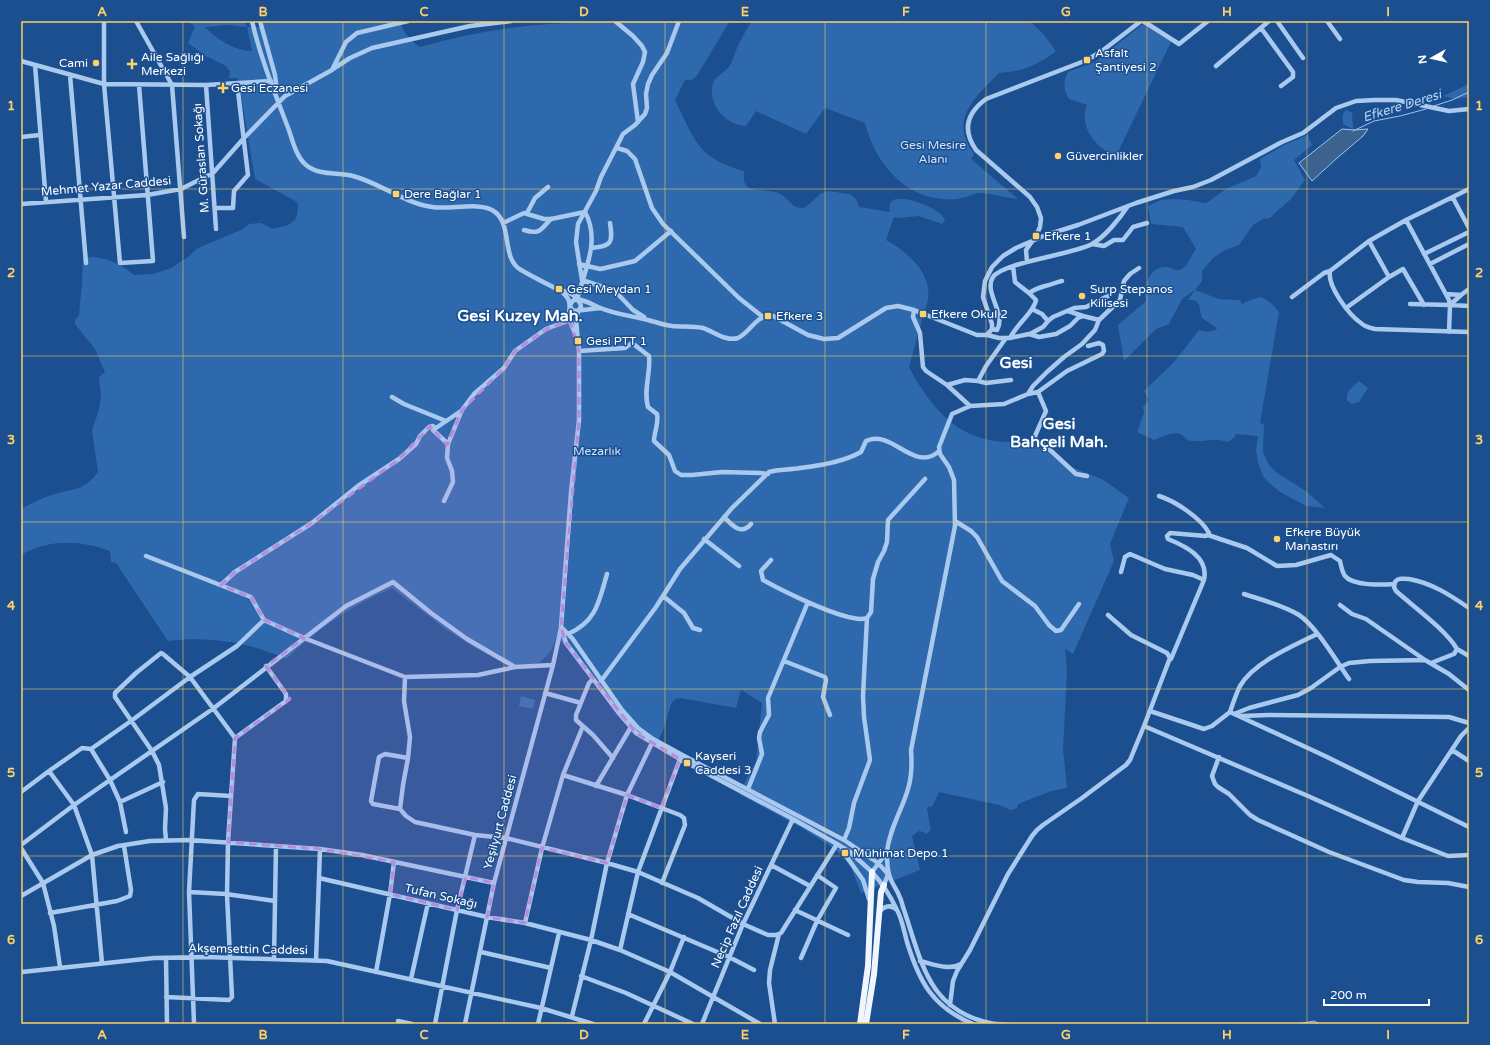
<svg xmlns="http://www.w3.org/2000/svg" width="1490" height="1045" font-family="'Varela Round',sans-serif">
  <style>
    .green { fill: #2e69ad; fill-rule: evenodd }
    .water { fill: #3c6290; stroke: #9cc4f0 }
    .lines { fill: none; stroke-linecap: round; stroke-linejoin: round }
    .stream { stroke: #9cc4f0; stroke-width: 1 }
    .minor { stroke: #a9c9ee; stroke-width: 4.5 }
    .major { stroke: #f0f6ff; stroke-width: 6 }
    .marked { fill: #b68bdc; fill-opacity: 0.2; stroke: #b68bdc; stroke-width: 3; stroke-dasharray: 8 5; stroke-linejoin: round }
    .grid { fill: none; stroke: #ffd166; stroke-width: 1; stroke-opacity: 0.55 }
    .poi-dot { fill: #ffd166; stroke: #1b4f8f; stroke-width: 1.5 }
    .labels { text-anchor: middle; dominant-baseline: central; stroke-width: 3; stroke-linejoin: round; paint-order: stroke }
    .poi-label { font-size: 12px; fill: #fff; stroke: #1b4f8f; text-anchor: start }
    .park-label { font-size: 12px; fill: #cfe3fa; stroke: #1b4f8f }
    .street-label { font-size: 12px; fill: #fff; stroke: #1b4f8f }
    .water-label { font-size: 13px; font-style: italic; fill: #b5d3f5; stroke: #1b4f8f }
    .district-label { font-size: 16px; font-weight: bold; fill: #fff; stroke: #1b4f8f }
    .neatline { fill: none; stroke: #ffd166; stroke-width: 1.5 }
    .grid-label { font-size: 13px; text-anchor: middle; font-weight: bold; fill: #ffd166 }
  </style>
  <rect width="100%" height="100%" fill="#1b4f8f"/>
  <path class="green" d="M188 21H244L247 27H263L262 21H400C403 32 410 41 420 47 485 28 552 20 620 23L621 21H730L696 77 691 80H685L675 100C695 140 697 158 744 171V181L747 187C757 192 774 189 782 195 791 201 793 211 806 207L820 194 828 191 850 194 856 199 859 207 890 212C889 208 889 204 892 201 901 193 942 209 945 220L942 224 919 216 900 218 894 217 886 240C906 251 932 272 928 299 927 306 924 313 922 320 918 335 913 351 909 367 938 422 973 452 1038 439L1069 466 1102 479 1129 498 1110 544 1114 561 1073 654 1065 649 1067 673 1063 749 1067 788 1051 791 1018 804 1017 808 1011 810 999 805 939 792 932 807 929 806 927 809 931 830 926 834 923 832 919 831 912 836 920 870 861 893 851 867 836 850 802 828 739 794 756 761 762 703 741 690 736 708 680 698 675 699 671 704 663 731 655 747 624 723 619 716 557 636 551 651 540 662 532 666 507 665 477 649 447 630 392 588C352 605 317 629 286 659 248 642 209 636 168 641L116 563 111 562 110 551C80 540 49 539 21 555V509C32 503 43 497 55 494 75 488 84 491 98 472L92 430 99 410 101 395 99 377 105 372 95 349 75 324V320L79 316 82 282 83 257C103 256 119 262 134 275L153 274 171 268 188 257 198 248 241 230 249 224 261 223 273 229 288 225 295 220 297 215 298 207 297 202 255 179 238 78H229L230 72 226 66 206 56 188 43 195 27ZM227 25 247 27 252 51C235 51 216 39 205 27Z
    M752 21H1030L1043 34 1056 51C1039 65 1020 72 999 73 983 90 957 110 965 137 967 143 971 149 974 154L971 159 1018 199C1007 198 987 192 978 193 974 194 970 196 966 197 959 199 950 200 942 199 902 196 874 160 865 123L825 108 806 134 756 111 746 126C725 125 707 104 713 83 716 75 726 72 730 65 733 60 735 53 737 48 741 39 746 30 752 21Z
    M1143 24 1171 42 1116 156C1096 149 1078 126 1087 105L1069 99C1063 90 1063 81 1068 72L1095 62Z
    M1469 84V97L1455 99 1443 96Z
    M1346 110 1352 113 1353 129 1343 124V114Z
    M1308 135 1312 145 1294 160 1305 180 1291 199 1275 213 1270 218 1263 219 1253 225 1239 245 1225 250 1213 258 1202 271V281L1195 290 1219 299 1240 300 1242 304 1253 299 1262 297 1271 303 1279 312 1260 423 1264 424 1263 452 1269 465 1277 473 1306 491 1325 508 1306 506 1280 492 1269 483 1263 476 1258 463 1256 450 1258 436 1236 434 1235 437 1228 442C1212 437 1207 442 1193 441 1187 441 1186 438 1182 435 1175 430 1162 437 1154 440L1137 432 1144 413 1143 407 1149 400 1144 391 1174 362 1199 330 1207 332 1216 330 1217 328 1202 318C1198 308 1203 299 1188 300L1195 290 1182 299 1169 324 1156 329 1124 361 1118 325 1146 301C1143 288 1149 265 1167 267 1173 268 1176 272 1182 269 1188 265 1192 254 1196 249L1183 227 1151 224 1148 206 1161 200 1174 199 1188 200 1204 203 1208 202 1226 189 1256 176 1261 167 1260 159 1284 145Z
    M1359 381 1368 388 1359 402 1351 404 1347 400C1345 392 1353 386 1359 381Z
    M521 696 535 700 533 709 519 706Z"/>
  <path class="water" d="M1342 129 1354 130 1368 129 1363 136 1336 159 1312 181 1299 163Z"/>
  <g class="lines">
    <path class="stream" d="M1434 106 1452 100 1469 92
      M1353 131 1374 121 1400 116 1426 109
      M994 1022 1017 1024
      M1297 1024 1314 1021 1320 1024"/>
    <path class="minor" d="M104 21V84L120 263 153 261 139 85
      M136 21 172 85 184 237
      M252 21C260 56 274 91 287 125 292 137 295 156 306 165 319 176 338 172 353 176 380 183 404 203 432 207 449 210 478 202 492 210 514 222 500 258 521 270 533 277 547 284 559 290 564 291 569 292 573 295 577 299 581 302 581 307L578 311 576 320 579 351V420L571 492 561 627 566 643 618 712 636 733 680 759 793 819 837 844 850 852 872 872
      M260 21 275 75 277 92
      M615 21 633 36 642 46 645 52 643 62 633 84 638 122
      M1143 21 1179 44 1208 21
      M1277 21 1303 58
      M1327 21 1340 39
      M1261 28 1293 72V77L1281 86
      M21 61 104 84 206 85 271 81
      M35 65 46 202
      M1216 66 1269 21
      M333 69 350 58 372 48 470 26 511 21
      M70 75 86 263
      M206 85 216 229
      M21 137 40 135
      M617 148 627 151 635 159 652 208 663 224 739 298 763 317
      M1453 198 1469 228
      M21 204 147 195 181 189 213 173 244 138 285 96 332 70 346 42 357 33 408 21
      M215 208H233L234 191 248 175 237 83
      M527 213 535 198 548 187
      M1406 220 1449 300 1450 305 1449 332
      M503 223 524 213 544 219H551L585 212
      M524 230C540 235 540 230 551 219
      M1369 241 1389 277
      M1092 244 1104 246 1114 240H1123L1133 227 1147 223
      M591 248C612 246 613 243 610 223
      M1424 254 1469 232
      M1027 262 1026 250 1036 236 1040 227 1041 218 1037 207 1030 197 976 150C962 130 967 113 986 99L1087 60 1102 51 1141 21
      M579 264 600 269 605 268 635 261 671 231
      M1430 264 1469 244
      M1330 271C1327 286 1349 315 1361 323 1365 327 1370 328 1375 329L1469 332
      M561 291C575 303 567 306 570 320 571 325 574 331 576 335
      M1029 293C1035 289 1038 288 1045 286 1051 285 1056 282 1062 281
      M1446 294 1461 295
      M1292 297 1324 273 1330 271 1369 241 1406 220 1469 189
      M577 300C584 271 601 241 585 212
      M1410 304 1450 305 1461 295 1469 289
      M570 305C572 302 572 301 574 300 582 298 591 304 598 307 613 314 632 316 648 320 656 322 664 325 672 326 682 327 693 326 703 328 713 331 726 342 738 338 751 332 756 314 773 316L808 335 824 339 838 338 886 308 898 306 914 310 977 335H987L992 329V324L983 297 985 281 992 267 1003 256 1016 248 1046 235 1078 225 1136 203 1174 191 1193 187 1211 180 1282 142 1303 133 1336 108 1356 101 1375 100H1396L1449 111 1469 109
      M1450 305 1469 306
      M570 306 572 310 575 311 600 308
      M1346 308 1389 277 1403 269 1424 305
      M1032 309 1042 314 1048 321
      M914 310 913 317 920 333 923 367 926 371 947 385 970 406
      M1068 311 1083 316
      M644 317 633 310 615 291 582 280 576 242 578 224 596 191 601 177 623 134 635 125 645 114 647 108 646 94 648 84 652 75 667 53 679 21
      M992 329 997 330C1007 314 983 292 993 277 1003 262 1072 255 1092 244 1105 237 1120 218 1128 206
      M1030 334 1043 327 1048 321 1053 317 1074 308 1086 307 1108 296
      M987 335 999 338H1010L1029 334 1039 337 1056 334 1070 326 1078 318 1083 316 1099 320
      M1010 338C1016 325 1034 312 1036 300L1029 293 1015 282 1013 266
      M579 351 625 348 632 343 649 356C651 373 643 390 648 407L657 414C659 424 654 432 654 441L669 455 675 471 681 475H692L722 472 760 473 768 474
      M978 381 986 383 1011 380
      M947 385 965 380 978 381 986 366 1006 338
      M1038 392 1046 411 1035 436V439L1049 449 1076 474 1087 476
      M1028 394 1033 386 1047 372 1064 357 1082 344 1095 330 1099 320 1120 300 1124 281 1130 274 1139 268
      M392 397 404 404 446 421
      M448 444 433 430 461 411
      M1159 496C1175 501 1201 518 1209 533L1206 536 1170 533 1167 536 1168 539C1185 546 1209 557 1204 580L1171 659
      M444 501 453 482 452 471 447 458 448 444 462 410 474 394 504 368 515 351 546 329 570 320
      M724 517C732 525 741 536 751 524
      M955 521 971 531 977 537 1002 581 1035 606 1049 625 1056 631 1061 630 1079 604
      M1208 535 1247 548 1277 566 1296 565 1331 555 1340 561C1341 566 1342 572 1345 576 1353 586 1382 585 1394 584
      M704 539 739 566
      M146 556 251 597 264 620 304 638 405 677 478 675 515 667
      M771 560 761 571 763 580C781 590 850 625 867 618L871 612 873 579 878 562 884 551 887 542 888 520 925 479
      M1121 572 1125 557 1130 554 1165 569 1193 575 1204 580
      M221 585 235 572 312 523 358 486 399 459 416 444 420 436 429 427 433 426 435 428
      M1244 594C1262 600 1283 605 1299 615 1316 626 1337 662 1349 679
      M663 596 684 613 693 628 700 630
      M1340 605 1352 614 1366 619 1425 660 1449 674 1469 690
      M562 628 572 638 622 710 638 728 653 739 686 757 844 840 878 863 888 874 884 885
      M568 634C597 621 599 601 607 574
      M1457 649 1469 656
      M784 661 825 677 826 680 823 697 830 715
      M1431 663 1454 654 1457 649C1446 630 1414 607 1396 591L1394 587 1395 582C1399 577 1403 579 1409 579 1432 583 1450 595 1469 608
      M593 679 589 683 576 715V720L593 735 613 758
      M601 681 656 607 680 569 732 508 769 472C779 469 789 470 800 468 818 466 845 461 861 452L866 441C891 428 915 474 939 451
      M545 693 581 703
      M1150 711 1204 729 1212 726 1230 712 1325 756 1469 827
      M1230 712C1233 703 1236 694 1240 686 1254 662 1293 646 1317 634
      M1234 714 1249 708 1298 695 1311 688 1340 667 1349 663 1370 661 1425 660
      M1242 716 1269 715 1449 717 1469 723
      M1144 726 1308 796 1402 838 1448 856 1469 855
      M235 738 286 701V694L266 666
      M91 749 131 721 190 677 237 646 264 620
      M1452 750 1469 761
      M1219 757 1212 776 1215 784 1218 787 1229 794 1250 815 1258 820 1329 852 1404 880 1418 882 1448 883 1469 887
      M408 758 385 754 379 757 371 801 373 804 400 809 406 816 415 822 475 835 506 838 607 863 638 872 698 898 743 924 768 935H776L781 933 837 844
      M49 771 82 748 91 749 110 780 120 802 126 832
      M563 775 627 795 680 815 684 818 685 825 662 883
      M596 786 631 727
      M748 789 762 754 759 738 760 732 769 715 768 698 808 602
      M21 792 49 771 74 805 92 855 102 963
      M120 802 163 782
      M400 809 403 785 408 758 410 737 404 701 405 677
      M1402 838 1418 801 1461 736 1469 728
      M166 840 165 829 166 808 159 765 152 751 115 697V693L136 673 161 653 163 654 190 677 235 738 228 842 227 895 232 997 229 1000 166 997
      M844 840 849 828 854 803 870 760 864 717 863 696 867 618
      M21 845 74 805 214 708 346 606 393 582 431 613 467 639 515 667 553 665
      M21 848 43 883 54 926 60 967
      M842 850 863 880 869 899
      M887 852 872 872C882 883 890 895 897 910 902 919 904 931 907 942 919 981 932 1007 973 1024
      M771 865 810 886
      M319 878 487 917 525 923 591 940 620 950 670 972 760 1024
      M189 892 226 894 275 901
      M21 896 92 855 118 846 150 841 189 840 320 849 362 855 494 883
      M795 910 848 935
      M879 912C884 906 891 904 897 910
      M50 913 117 901 130 896 131 890 124 846
      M628 914 729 957 754 970
      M525 923 542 848 563 775 583 726
      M620 950 638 872 680 759
      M481 952 551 968
      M166 958 167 1024
      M801 958 817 921 836 888 817 875
      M274 959 276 846
      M316 961 320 849
      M920 961C933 964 949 971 961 964
      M22 972 154 958 206 957 327 961 541 1008 593 1024
      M376 972 390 894 394 862
      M581 976 626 993 693 1024
      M411 979 428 903
      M950 1005 953 981 957 971 970 950 1008 874 1032 836 1037 830 1043 825 1082 798 1126 765 1130 760 1144 726 1170 658 1167 653 1131 635 1108 615
      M572 1016 591 940 607 863 627 795 652 743
      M398 1021 412 1024
      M194 1023 189 892 194 800 198 794 231 796
      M435 1024 457 910 475 835
      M465 1024 494 883 553 665 561 628
      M538 1024 559 933
      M644 1024 670 972 684 937
      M702 1024 743 924 793 819
      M775 1024 769 983 770 970 779 934
      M994 1024C927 1011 922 962 903 907 902 902 900 897 898 893 895 887 890 880 889 874 887 868 887 858 887 852 889 830 902 810 908 789 912 776 912 763 911 750L955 526 954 480 949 467 940 454 939 447 952 414 970 406 1004 404 1028 394 1038 392 1067 371 1102 354 1104 351 1103 345 1099 343 1088 346"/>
    <path class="major" d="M860 1024 868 966 872 872
      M866 1024 874 974 881 892 884 885"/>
  </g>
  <path class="marked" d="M570 320 579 351V420L561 627 566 643 636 733 680 759 661 808 627 795 607 863 542 848 525 923 487 917 494 883 466 877 457 910 390 894 394 862 320 849 228 842 235 738 290 699 266 666 304 638 264 620 251 597 221 585 235 572 312 523 399 459 430 426 447 445 462 410 504 368 515 351 546 329Z"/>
  <path class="grid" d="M183 21V1024M343 21V1024M504 21V1024M665 21V1024M825 21V1024M986 21V1024M1147 21V1024M1307 21V1024M21 189H1469M21 356H1469M21 522H1469M21 689H1469M21 856H1469"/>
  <g class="poi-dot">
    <rect x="1083" y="56" width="8" height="8" rx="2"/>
    <circle cx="96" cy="63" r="4"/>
    <path d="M130 58h4v4h4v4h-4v4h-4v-4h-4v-4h4z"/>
    <path d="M221 82h4v4h4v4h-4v4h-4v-4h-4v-4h4z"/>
    <circle cx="1058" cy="156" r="4"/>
    <rect x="392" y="190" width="8" height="8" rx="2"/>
    <rect x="1032" y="232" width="8" height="8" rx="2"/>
    <rect x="555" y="285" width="8" height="8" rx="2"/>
    <circle cx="1082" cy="296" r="4"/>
    <rect x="919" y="310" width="8" height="8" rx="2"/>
    <rect x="764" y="312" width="8" height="8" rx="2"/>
    <rect x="574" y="337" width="8" height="8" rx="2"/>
    <circle cx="1277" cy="539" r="4"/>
    <rect x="683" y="759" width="8" height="8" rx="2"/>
    <rect x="841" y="849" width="8" height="8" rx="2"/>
  </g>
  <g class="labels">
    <g class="poi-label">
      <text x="1095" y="53">Asfalt<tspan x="1095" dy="14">Şantiyesi 2</tspan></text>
      <text x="141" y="57">Aile Sağlığı<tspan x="141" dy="14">Merkezi</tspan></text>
      <text x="88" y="63" text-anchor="end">Cami</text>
      <text x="231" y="88">Gesi Eczanesi</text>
      <text x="1066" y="156">Güvercinlikler</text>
      <text x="404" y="194">Dere Bağlar 1</text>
      <text x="1044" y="236">Efkere 1</text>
      <text x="567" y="289">Gesi Meydan 1</text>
      <text x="1090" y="289">Surp Stepanos<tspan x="1090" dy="14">Kilisesi</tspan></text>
      <text x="931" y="314">Efkere Okul 2</text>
      <text x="776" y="316">Efkere 3</text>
      <text x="586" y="341">Gesi PTT 1</text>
      <text x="1285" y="532">Efkere Büyük<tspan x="1285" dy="14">Manastırı</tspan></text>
      <text x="695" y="756">Kayseri<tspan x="695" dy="14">Caddesi 3</tspan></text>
      <text x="853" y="853">Mühimat Depo 1</text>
    </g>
    <g class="park-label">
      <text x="933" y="145">Gesi Mesire<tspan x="933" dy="14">Alanı</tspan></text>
      <text x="597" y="451">Mezarlık</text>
    </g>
    <g class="street-label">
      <text transform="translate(201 158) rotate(-94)">M. Güraslan Sokağı</text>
      <text transform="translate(106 186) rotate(-5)">Mehmet Yazar Caddesi</text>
      <text transform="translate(500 822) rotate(-75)">Yeşilyurt Caddesi</text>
      <text transform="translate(441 896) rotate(13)">Tufan Sokağı</text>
      <text transform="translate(737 917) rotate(-66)">Necip Fazıl Caddesi</text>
      <text transform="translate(248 949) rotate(1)">Akşemsettin Caddesi</text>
    </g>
    <g class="water-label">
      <text transform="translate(1402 106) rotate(-17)">Efkere Deresi</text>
    </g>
    <g class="district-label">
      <text x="520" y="316">Gesi Kuzey Mah.</text>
      <text x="1016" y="363">Gesi</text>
      <text x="1059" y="424">Gesi<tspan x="1059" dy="18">Bahçeli Mah.</tspan></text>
    </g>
  </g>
  <rect width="1490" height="1045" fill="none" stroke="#1b4f8f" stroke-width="44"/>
  <g transform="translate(1432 58) rotate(262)" stroke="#1b4f8f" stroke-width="3" paint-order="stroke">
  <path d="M0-3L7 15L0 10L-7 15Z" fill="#ffffff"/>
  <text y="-6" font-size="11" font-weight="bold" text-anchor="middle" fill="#ffffff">N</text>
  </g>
  <path d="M1324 999v6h105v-6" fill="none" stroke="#ffffff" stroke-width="2"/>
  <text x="1330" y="999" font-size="12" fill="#ffffff" stroke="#1b4f8f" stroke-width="3" paint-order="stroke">200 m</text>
  <rect x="22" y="22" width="1446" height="1001" class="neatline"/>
  <g class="grid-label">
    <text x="102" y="16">A</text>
    <text x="263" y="16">B</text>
    <text x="424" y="16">C</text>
    <text x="584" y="16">D</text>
    <text x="745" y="16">E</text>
    <text x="906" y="16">F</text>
    <text x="1066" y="16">G</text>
    <text x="1227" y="16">H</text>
    <text x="1388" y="16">I</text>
    <text x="11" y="110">1</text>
    <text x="1479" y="110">1</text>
    <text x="11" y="277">2</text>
    <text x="1479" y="277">2</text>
    <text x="11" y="444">3</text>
    <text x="1479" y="444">3</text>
    <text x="11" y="610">4</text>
    <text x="1479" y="610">4</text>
    <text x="11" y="777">5</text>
    <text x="1479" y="777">5</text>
    <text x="11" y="944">6</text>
    <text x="1479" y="944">6</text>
    <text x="102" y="1039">A</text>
    <text x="263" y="1039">B</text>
    <text x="424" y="1039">C</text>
    <text x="584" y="1039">D</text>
    <text x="745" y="1039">E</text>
    <text x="906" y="1039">F</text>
    <text x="1066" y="1039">G</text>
    <text x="1227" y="1039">H</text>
    <text x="1388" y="1039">I</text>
  </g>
</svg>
